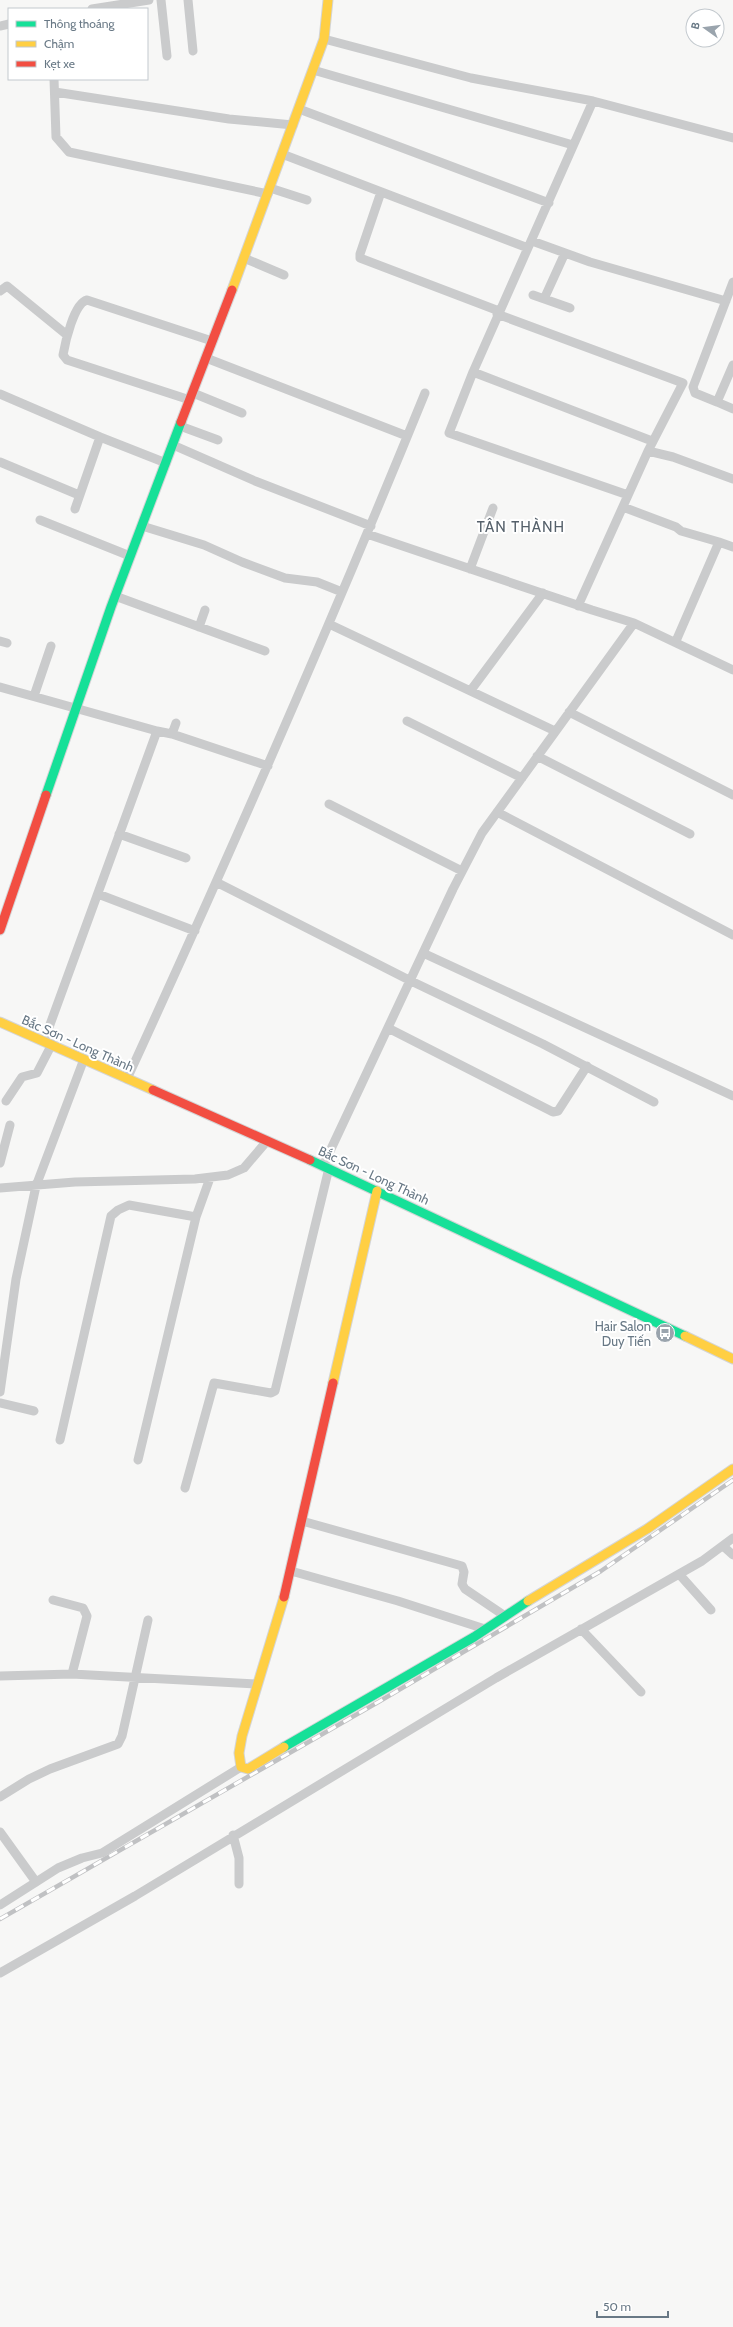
<svg xmlns="http://www.w3.org/2000/svg" width="733" height="2327" font-family="Cabin,sans-serif">
  <style>
    .lines { fill: none; stroke-linecap: round; stroke-linejoin: round }
    .fast-casing { stroke: #d4d5d6; stroke-width: 11 }
    .slow-casing { stroke: #d4d5d6; stroke-width: 11 }
    .jam-casing { stroke: #d4d5d6; stroke-width: 11 }
    .street { stroke: #cacbcc; stroke-width: 9 }
    .fast { stroke: #16e098; stroke-width: 9 }
    .slow { stroke: #ffcf43; stroke-width: 9 }
    .jam { stroke: #f24e42; stroke-width: 9 }
    .rail-casing { stroke: #c0c1c3; stroke-width: 4.5 }
    .rail { stroke: #fff; stroke-width: 3; stroke-dasharray: 9; stroke-linecap: butt }
    .labels { text-anchor: middle; dominant-baseline: central; stroke-width: 4; stroke-linejoin: round; paint-order: stroke }
    .street-label { font-size: 13px; fill: #687885; stroke: #fff }
    .poi-label { font-size: 13px; fill: #687885; stroke: #fff; text-anchor: end }
    .quarter-label { font-size: 15px; letter-spacing: 1px; fill: #56616b; stroke: #fff }
  </style>
  <rect width="100%" height="100%" fill="#f7f7f6"/>
  <g class="lines">
    <g class="fast-casing">
      <path id="fast" d="M46 795 111 607 181 422
        M310 1160 685 1336
        M284 1747 474 1637 528 1601"/>
    </g>
    <g class="slow-casing">
      <path id="slow" d="M232 290 324 39 328 0
        M0 1022 153 1090
        M685 1336 733 1359
        M333 1383 377 1191
        M528 1601 647 1529 733 1469
        M284 1747 248 1769 241 1767 239 1753 242 1736 284 1597"/>
    </g>
    <g class="jam-casing">
      <path id="jam" d="M181 422 232 290
        M0 930 46 795
        M153 1090 310 1160
        M284 1597 333 1383"/>
    </g>
    <path class="street" d="M161 0 167 56
      M188 0 193 51
      M92 9 149 0
      M0 26 9 24
      M324 39 471 78 593 101 733 138
      M313 70 573 145
      M54 79 56 137 69 152 268 194
      M55 92 229 119 293 125
      M593 101 473 372 652 441
      M299 109 549 203
      M282 154 528 248
      M270 188 307 200
      M381 192 360 254V258L499 311
      M532 241 590 262 726 301
      M244 258 284 275
      M0 291 7 286 67 335
      M533 295 570 308
      M544 299 565 253
      M497 314 683 383 648 451
      M206 358 407 436
      M733 365 717 402 733 409
      M473 372 449 433 628 495
      M193 393 242 413
      M0 394 100 437 75 509
      M190 400 67 360 63 355C65 343 74 303 87 300L212 341
      M717 402 695 393 693 387 733 282
      M180 426 218 440
      M100 437 166 463
      M173 445 255 481 371 526
      M0 462 79 495
      M623 507 676 527 681 531 719 542 676 641
      M40 520 130 556
      M142 526 204 545 242 562 285 578 317 582 342 592
      M367 534 592 610 634 623
      M719 542 733 547
      M470 569 493 508
      M115 596 265 651
      M578 606 648 451 673 457 733 479
      M329 624 555 731
      M199 627 205 610
      M0 641 7 643
      M0 687 157 731 44 1041
      M471 690 543 593
      M34 696 51 646
      M569 712 733 795
      M407 721 522 778
      M157 731 172 734 268 766
      M172 734 176 723
      M537 756 690 834
      M329 804 462 871
      M497 812 733 935
      M119 834 186 858
      M216 882 411 981 543 1044 654 1102
      M98 894 195 931
      M423 953 733 1096
      M388 1028 553 1112 558 1111 587 1066
      M127 1079C231 852 331 624 425 393
      M6 1101 22 1077 37 1073 52 1044
      M0 1163 10 1125
      M323 1166 453 889 482 833 634 623 733 670
      M0 1188 75 1182 195 1179 228 1175 244 1168 267 1141
      M0 1392 16 1279 36 1186 84 1059
      M0 1403 34 1411
      M60 1440 111 1216 118 1210 129 1205 196 1217
      M138 1460 196 1217 210 1178
      M185 1488 214 1383 271 1393 275 1391 329 1168
      M302 1521 462 1566 464 1572 462 1584 465 1589 505 1616
      M723 1546 733 1555
      M291 1571 398 1601 485 1629
      M679 1574 711 1610
      M53 1600 83 1608 87 1616 72 1674
      M581 1629 641 1692
      M0 1676 72 1674 257 1684
      M0 1797 29 1779 50 1769 118 1744 122 1736 148 1620
      M0 1832 36 1882
      M233 1835 239 1858V1884
      M0 1905 58 1868 82 1858 102 1853 241 1767
      M0 1973 135 1896 496 1678 702 1561 733 1538"/>
    <use href="#fast" class="fast"/>
    <use href="#slow" class="slow"/>
    <use href="#jam" class="jam"/>
    <g class="rail-casing">
      <path id="rail" d="M0 1919 380 1701 601 1571 733 1480"/>
    </g>
    <use href="#rail" class="rail"/>
  </g>
  <defs>
    <g id="bus-disc" transform="scale(1)"><circle r="9.5" fill="#9aa4ad" stroke="#fff"/><path d="M-5-6H5V4H4V6H2V4H-2V6H-4V4H-5ZM-3.5-4V0h7V-4ZM-3.5 1.2v1.5H-2V1.2ZM2 1.2v1.5H3.5V1.2Z" fill="#fff"/></g>
  </defs>
  <g fill-rule="evenodd">
    <use href="#bus-disc" x="665" y="1333"/>
  </g>
  <g class="labels">
    <g class="street-label">
      <text transform="translate(78 1043) rotate(24)">Bắc Sơn - Long Thành</text>
      <text transform="translate(374 1175) rotate(25)">Bắc Sơn - Long Thành</text>
    </g>
    <g class="poi-label">
      <text x="651" y="1326">Hair Salon<tspan x="651" dy="15">Duy Tiến</tspan></text>
    </g>
    <g class="quarter-label">
      <text x="521" y="527">TÂN THÀNH</text>
    </g>
  </g>
  <rect x="8" y="8" width="140" height="72" fill="#ffffff" stroke="#c3c9ce"/>
  <rect x="16" y="21" width="20" height="6" fill="#16e098" stroke="#c3c9ce"/>
  <text x="44" y="28" font-size="12" fill="#687885">Thông thoáng</text>
  <rect x="16" y="41" width="20" height="6" fill="#ffcf43" stroke="#c3c9ce"/>
  <text x="44" y="48" font-size="12" fill="#687885">Chậm</text>
  <rect x="16" y="61" width="20" height="6" fill="#f24e42" stroke="#c3c9ce"/>
  <text x="44" y="68" font-size="12" fill="#687885">Kẹt xe</text>
  <g transform="translate(705 28) rotate(284)"><circle r="19" fill="#ffffff" stroke="#c3c9ce"/>
  <path d="M0-3L7 15L0 10L-7 15Z" fill="#9aa4ad"/>
  <text y="-6" font-size="11" font-weight="bold" text-anchor="middle" fill="#687885">B</text>
  </g>
  <path d="M597 2311v6h71v-6" fill="none" stroke="#687885" stroke-width="2"/>
  <text x="603" y="2311" font-size="12" fill="#687885" stroke="#ffffff" stroke-width="3" paint-order="stroke">50 m</text>
</svg>
